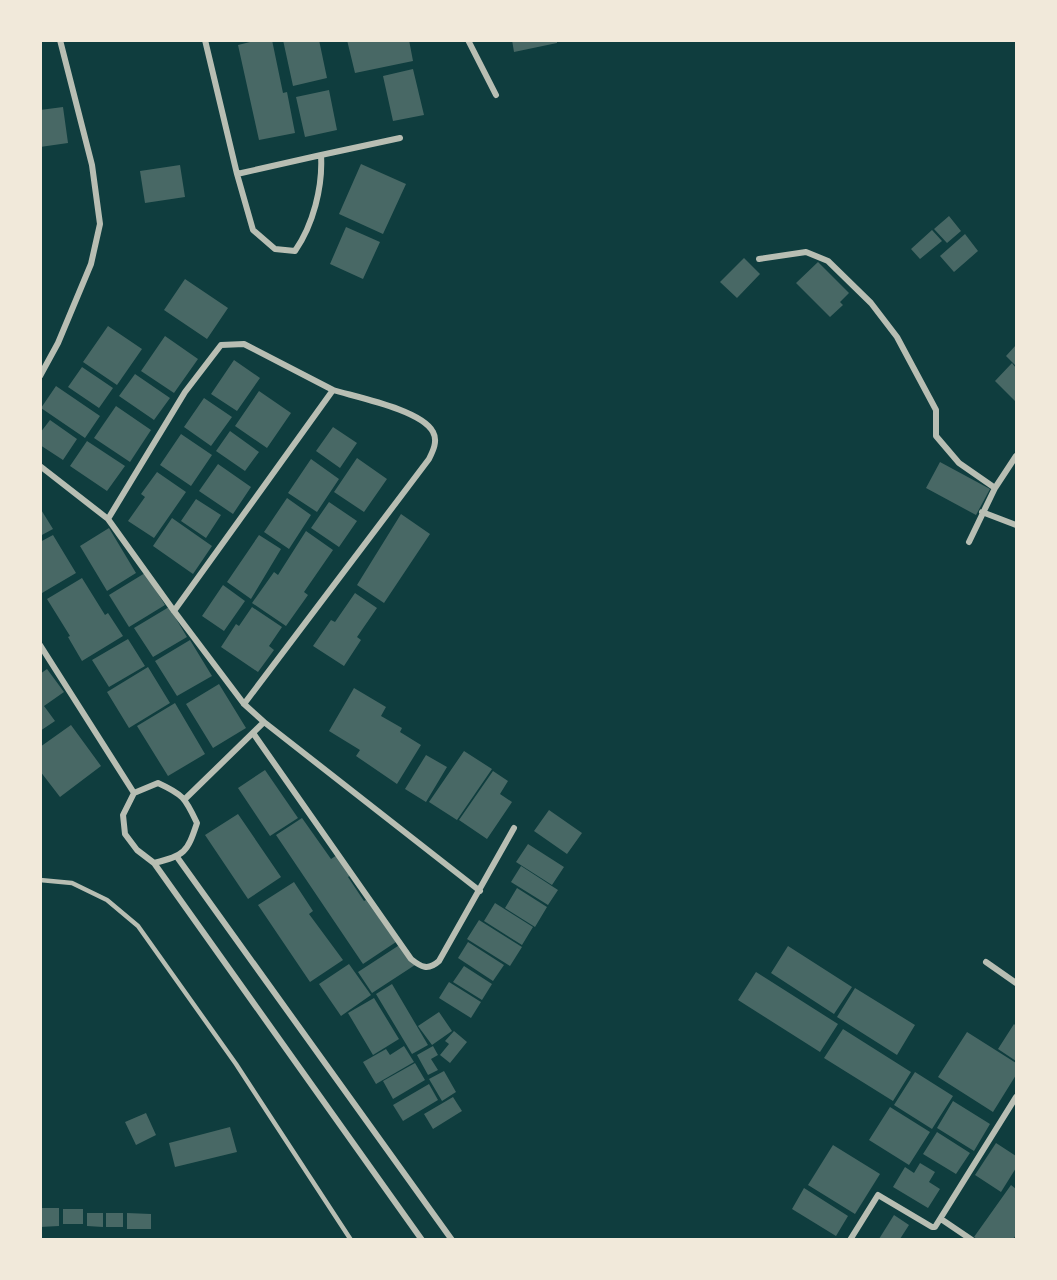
<svg xmlns="http://www.w3.org/2000/svg" width="1057" height="1280" font-family="'Space Grotesk',sans-serif">
  <style>
    .building { fill: #486865 }
    .lines { fill: none; stroke-linecap: round; stroke-linejoin: round }
    .service { stroke: #b8beb3; stroke-width: 4.5 }
    .minor { stroke: #b8beb3; stroke-width: 6 }
  </style>
  <rect width="100%" height="100%" fill="#0f3d3e"/>
  <path class="building" d="M258 40H272L283 93 287 92 295 133 259 140 238 45Z
    M283 40H319L327 78 293 86Z
    M347 40H409L413 61 355 73Z
    M512 40H557V43L514 52Z
    M413 69 424 115 393 121 383 76Z
    M329 90 337 130 305 137 296 97Z
    M63 107 68 143 40 147V110Z
    M361 164 406 184 383 234 339 214Z
    M180 165 185 197 145 203 140 171Z
    M949 216 961 231 947 243 934 229Z
    M346 227 380 242 363 279 330 264Z
    M932 230 942 241 920 259 911 249Z
    M965 234 978 251 954 272 940 256Z
    M744 258 760 274 737 298 720 282Z
    M818 262 849 293 840 302 843 305 830 317 796 283Z
    M185 279 228 308 207 339 164 310Z
    M108 326 142 349 117 385 83 362Z
    M165 336 198 359 174 393 141 371Z
    M1016 345V366L1006 356Z
    M234 360 260 378 237 411 211 394Z
    M1012 363 1016 368V402L995 381Z
    M82 367 113 388 99 408 68 387Z
    M135 374 170 398 154 420 119 396Z
    M56 386 100 416 85 438 41 408Z
    M259 391 291 413 267 448 235 426Z
    M204 398 232 417 211 446 184 427Z
    M116 406 151 430 130 462 94 438Z
    M50 420 77 439 63 460 40 445V433Z
    M333 427 357 443 340 468 316 451Z
    M230 431 259 452 245 471 216 451Z
    M181 434 212 455 191 486 160 465Z
    M87 441 125 466 107 491 70 466Z
    M357 458 387 479 364 512 334 492Z
    M311 459 339 479 317 512 288 493Z
    M940 462 990 489 976 515 926 488Z
    M218 464 251 487 233 514 199 491Z
    M157 472 186 492 154 538 128 521 145 497 141 494Z
    M287 498 311 515 289 549 264 532Z
    M196 499 221 515 206 538 181 521Z
    M329 502 357 521 339 547 311 528Z
    M40 508 53 529 40 536Z
    M401 514 430 534 384 603 357 585Z
    M172 518 212 546 193 574 153 546Z
    M109 528 136 573 107 591 80 546Z
    M306 531 333 550 304 592 308 595 286 626 252 603 274 572 278 575Z
    M53 535 76 573 42 593 40 590V542Z
    M259 535 281 549 251 599 227 582Z
    M145 573 165 605 129 627 109 595Z
    M82 578 105 615 108 613 123 636 82 661 68 637 70 636 47 599Z
    M223 585 245 601 224 631 202 616Z
    M355 593 377 608 357 637 361 640 344 666 313 646 331 620 335 622Z
    M169 607 187 637 153 657 134 628Z
    M252 607 282 627 269 646 274 650 258 672 221 647 236 624 239 626Z
    M128 639 145 666 109 687 92 660Z
    M190 640 212 676 177 696 155 661Z
    M148 667 170 703 129 728 107 692Z
    M47 669 64 692 44 706 55 721 40 731V674Z
    M219 684 246 728 213 748 186 704Z
    M354 688 386 707 381 716 402 728 400 732 421 745 397 784 356 756 360 750 329 731Z
    M175 703 205 754 168 776 137 726Z
    M71 725 101 766 60 797 40 771V747Z
    M464 751 492 769 457 820 429 802Z
    M426 755 447 767 426 802 405 789Z
    M265 770 298 818 270 836 238 788Z
    M493 771 508 781 500 794 512 802 487 839 459 820Z
    M549 810 582 833 567 854 534 831Z
    M238 814 281 877 248 899 205 835Z
    M302 818 331 859 337 855 351 875 348 877 364 901 366 900 396 942 363 964 276 835Z
    M528 844 564 867 552 885 516 862Z
    M521 866 558 890 548 905 511 882Z
    M294 882 313 911 309 914 343 960 310 982 258 905Z
    M517 888 547 907 535 927 505 908Z
    M495 903 533 927 522 945 484 921Z
    M479 920 522 947 510 966 467 939Z
    M468 942 504 965 493 981 458 958Z
    M401 944 415 965 372 993 358 972Z
    M788 946 852 987 834 1014 771 973Z
    M349 964 371 995 341 1016 319 984Z
    M464 966 492 984 482 1000 453 982Z
    M756 972 838 1024 820 1052 738 1000Z
    M449 982 481 1002 471 1018 439 998Z
    M392 984 428 1045 412 1054 376 994Z
    M855 988 915 1025 897 1055 837 1017Z
    M374 998 399 1039 373 1055 348 1013Z
    M439 1012 452 1031 432 1045 418 1026Z
    M1014 1024 1016 1026V1061L998 1049Z
    M843 1029 911 1072 893 1101 824 1058Z
    M454 1031 467 1042 450 1063 440 1055 449 1044 445 1041Z
    M967 1032 1016 1063V1075L993 1112 938 1077Z
    M404 1046 414 1062 376 1084 363 1062 386 1049 390 1055Z
    M433 1046 438 1055 431 1059 438 1070 428 1075 417 1055Z
    M415 1063 425 1080 393 1099 383 1081Z
    M444 1071 456 1092 442 1101 429 1079Z
    M915 1072 953 1096 932 1129 894 1105Z
    M429 1084 438 1100 403 1121 393 1105Z
    M453 1097 462 1111 433 1129 424 1114Z
    M953 1101 990 1124 974 1151 937 1128Z
    M890 1107 930 1132 909 1165 869 1140Z
    M146 1113 156 1135 136 1145 125 1122Z
    M230 1127 237 1152 175 1167 169 1143Z
    M937 1132 970 1153 956 1174 923 1154Z
    M996 1143 1016 1156V1168L1001 1192 975 1175Z
    M833 1145 880 1174 855 1214 808 1185Z
    M920 1163 935 1172 929 1182 940 1189 928 1208 893 1187 905 1167 914 1173Z
    M1011 1185 1016 1189V1235L1013 1239H977L974 1237Z
    M804 1188 848 1216 836 1236 792 1209Z
    M40 1208H59V1226L40 1227Z
    M63 1209H83V1224H63Z
    M87 1213H103V1227L87 1226Z
    M106 1213H123V1227H106Z
    M127 1213 151 1214V1229H127Z
    M894 1215 909 1225 900 1239H879Z"/>
  <g class="lines">
    <path class="service" d="M40 880 72 883 107 900 138 926 236 1064 351 1240"/>
    <path class="minor" d="M205 40 237 174 253 230 275 249 295 251C313 225 323 187 321 155L237 174
      M468 40 496 95
      M321 155 400 138
      M759 259 806 252 828 261 871 303 897 337 936 410V436L959 463 995 488
      M40 376 58 343 91 264 100 224 92 165 60 40
      M40 466 108 519
      M982 512 1016 525
      M969 542 995 488 1016 456
      M174 611 333 390C356 397 422 410 433 432 438 441 433 451 429 459L244 704
      M40 645 134 793
      M264 722 480 891
      M253 733 411 959C421 967 428 971 439 961L514 828
      M158 783C184 795 185 798 197 823 187 853 185 855 154 863L137 850 125 834 123 815 134 793Z
      M186 798 264 722 244 704 174 611 108 519 185 392 221 345 244 344 333 390
      M177 857 452 1240
      M154 863 422 1240
      M986 962 1016 983
      M941 1219 972 1240
      M850 1240 878 1195 932 1227H935L1016 1097"/>
  </g>
  <rect width="1057" height="1280" fill="none" stroke="#f1e9da" stroke-width="84"/>
</svg>
